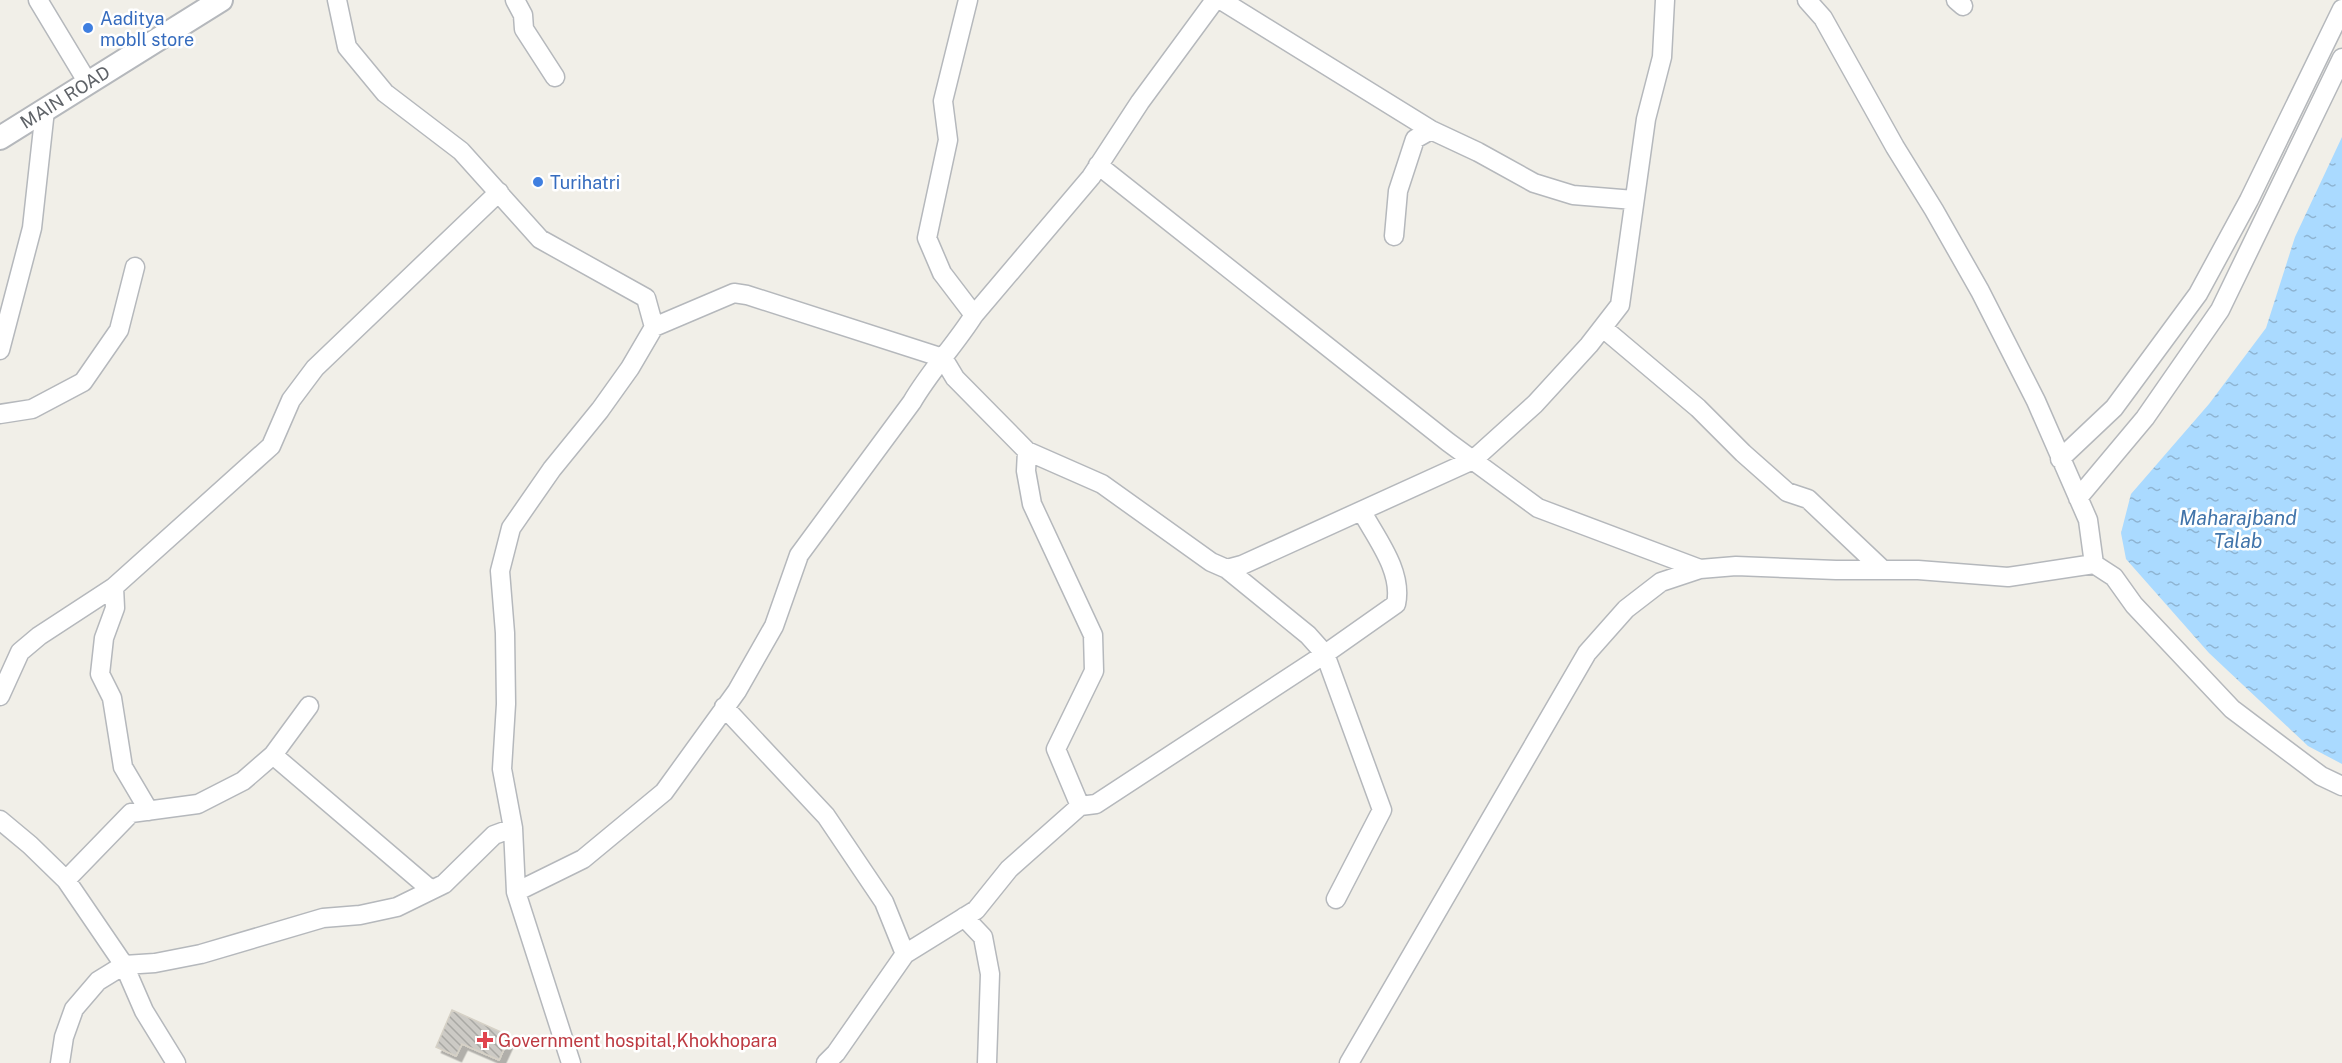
<svg xmlns="http://www.w3.org/2000/svg" width="2342" height="1063" font-family="'Public Sans',sans-serif">
  <style>
    .water { fill: url(#water-ripples) }
    .building { fill: url(#building-back-hatch); stroke: #d6d1c6; stroke-width: 1.5; filter: url(#shadow) }
    .lines { fill: none; stroke-linecap: round; stroke-linejoin: round }
    .minor-casing { stroke: #b5b8bc; stroke-width: 21 }
    .tertiary-casing { stroke: #b5b8bc; stroke-width: 26 }
    .minor { stroke: #fff; stroke-width: 18 }
    .tertiary { stroke: #fff; stroke-width: 22 }
    .shop-dot { fill: #3f7fe0; stroke: #fff; stroke-width: 2 }
    .health-dot { fill: #e0444e; stroke: #fff; stroke-width: 2 }
    .labels { text-anchor: middle; dominant-baseline: central; stroke-width: 5; stroke-linejoin: round; paint-order: stroke }
    .shop-label { font-size: 18px; fill: #366cbe; stroke: #fff; text-anchor: start }
    .street-label { font-size: 18px; fill: #5f6368; stroke: #fff }
    .health-label { font-size: 18px; fill: #be3a42; stroke: #fff; text-anchor: start }
    .water-label { font-size: 20px; font-style: italic; fill: #4174aa; stroke: #fff }
  </style>
  <defs>
    <pattern id="water-ripples" width="26" height="14" patternUnits="userSpaceOnUse" patternTransform="scale(1.5)"><rect width="26" height="14" fill="#aadaff"/><path d="M2 4q2-2 4 0t4 0M15 11q2-2 4 0t4 0" fill="none" stroke="#8eb4d2"/></pattern>
    <pattern id="building-back-hatch" width="6" height="6" patternUnits="userSpaceOnUse" patternTransform="scale(1.5)"><rect width="6" height="6" fill="#cccac5"/><path d="M-1 5l2 2M0 0l6 6M5-1l2 2" fill="none" stroke="#a9a8a4"/></pattern>
    <filter id="shadow"><feDropShadow dx="5.5" dy="5.5" stdDeviation="0" flood-color="#0004"/></filter>
  </defs>
  <rect width="100%" height="100%" fill="#f1efe8"/>
  <path class="water" d="M2342 137V764L2308 746 2209 653 2126 559 2121 533 2131 494 2209 404 2266 328 2295 237Z"/>
  <path class="building" d="M452 1010 510 1036 499 1060 462 1044 456 1056 436 1047Z"/>
  <g class="lines">
    <g class="minor-casing">
      <path id="minor" d="M38 0 88 83
        M337 0 347 47 385 93 461 151 540 239 646 298 654 327 630 368 600 410 552 469 511 528 500 571 505 633 506 704 502 769 513 828 516 892 571 1063
        M515 0 523 15 524 29 555 77
        M968 0 943 101 948 140 927 238 942 273 974 315
        M1221 0 1431 130 1478 152 1534 183 1573 195 1634 200
        M1807 0 1823 18 1895 147 1934 210 1980 291 2036 401 2088 520 2094 564
        M1956 0 1963 6
        M1098 165 1448 442 1538 508 1700 569
        M1394 236 1398 191 1415 139 1431 130
        M654 327 734 293 747 295 943 358 955 378 1027 451 1102 484 1211 562 1227 569 1242 565 1473 460 1535 404 1589 345 1620 305 1646 119 1662 57 1665 0
        M1603 328 1698 408 1743 453 1787 492 1808 499 1883 570
        M0 350 32 228 45 110
        M0 414 32 409 83 382 119 330 135 267
        M1027 451 1026 471 1032 504 1093 635 1094 671 1056 749 1080 806
        M2060 459 2114 408 2198 294 2249 200 2342 9
        M2078 498 2145 418 2220 310 2342 58
        M1227 569 1308 635 1325 654 1382 810 1336 899
        M114 587 115 608 104 638 100 674 112 698 123 767 149 811
        M0 696 20 652 39 636 114 587 271 446 291 400 315 368 499 192
        M724 707 826 816 884 902 905 954 976 910 1009 869 1080 806 1096 804 1325 654 1396 604C1403 572 1377 539 1362 512
        M273 755 430 889
        M0 820 30 845 66 880 124 965 144 1011 176 1063
        M66 880 131 813 198 804 243 781 273 755 309 706
        M516 892 583 859 664 792 737 691 774 626 799 555 912 402C930 371 955 345 974 315L1091 177 1140 102 1215 0
        M964 917 983 937 990 974 987 1063
        M60 1063 64 1037 74 1009 98 981 124 965 155 963 201 954 323 918 360 915 397 907 444 884 494 835 513 828
        M826 1063 836 1053 905 954
        M1349 1063 1587 653 1626 609 1661 582 1700 569 1736 566 1836 570H1918L2008 577 2094 564 2114 577 2134 605 2232 709 2321 776 2342 786"/>
    </g>
    <g class="tertiary-casing">
      <path id="tertiary" d="M0 138 221 0"/>
    </g>
    <use href="#minor" class="minor"/>
    <use href="#tertiary" class="tertiary"/>
  </g>
  <g class="shop-dot">
    <circle cx="88" cy="28" r="6"/>
    <circle cx="538" cy="182" r="6"/>
  </g>
  <path class="health-dot" d="M482 1031h6v6h6v6h-6v6h-6v-6h-6v-6h6z"/>
  <g class="labels">
    <g class="shop-label">
      <text x="100" y="18">Aaditya<tspan x="100" dy="21">mobIl store</tspan></text>
      <text x="550" y="182">Turihatri</text>
    </g>
    <g class="street-label">
      <text transform="translate(65 97) rotate(-32)">MAIN ROAD</text>
    </g>
    <g class="health-label">
      <text x="498" y="1040">Government hospital,Khokhopara</text>
    </g>
    <g class="water-label">
      <text x="2238" y="518">Maharajband<tspan x="2238" dy="23">Talab</tspan></text>
    </g>
  </g>
</svg>
